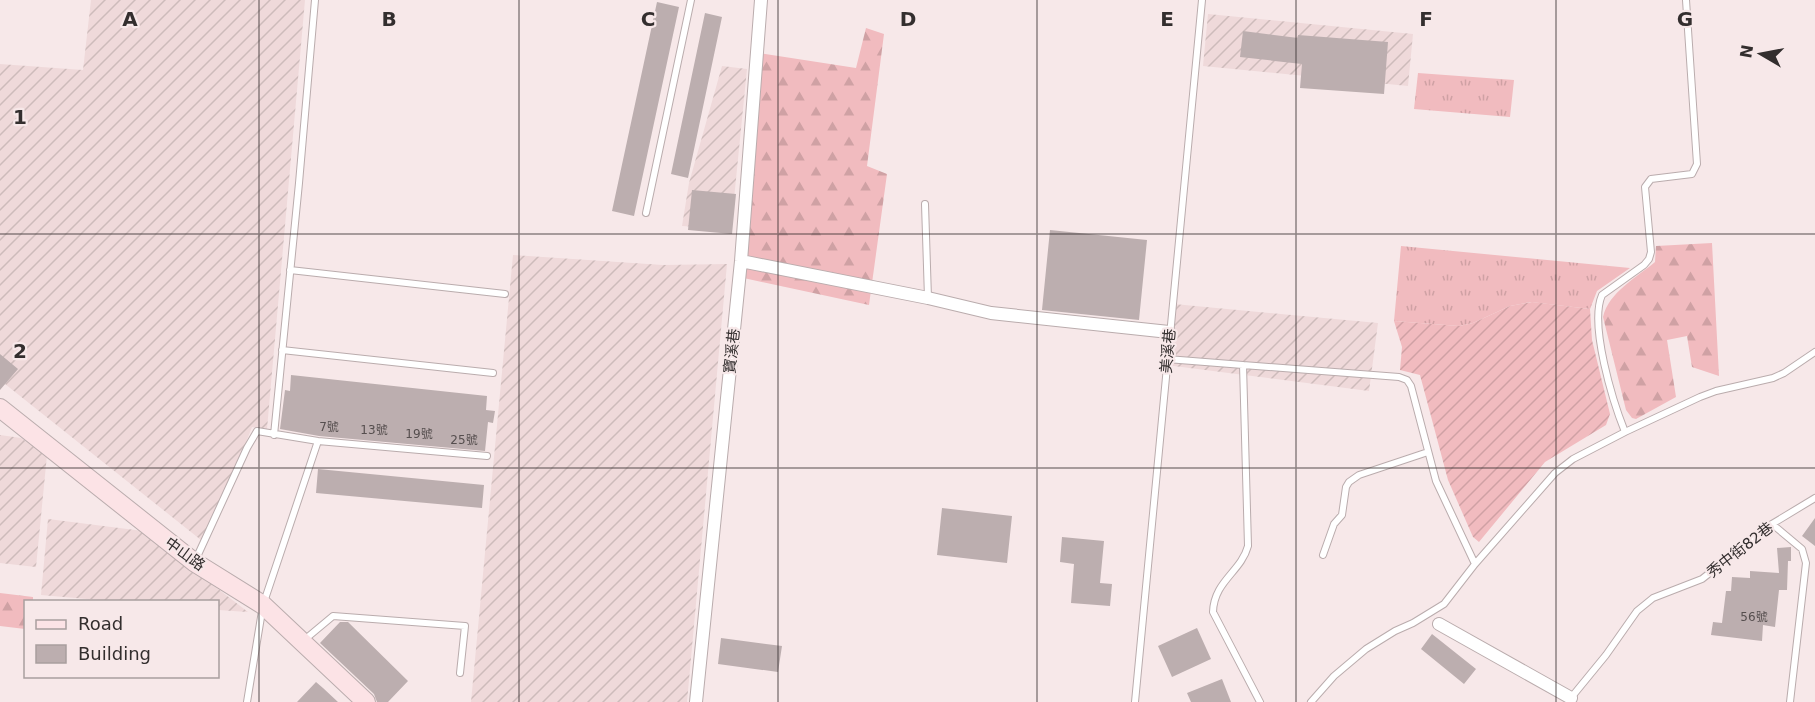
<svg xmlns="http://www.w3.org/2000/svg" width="1815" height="702" font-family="'DejaVu Sans','Noto Sans TC',sans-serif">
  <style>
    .industrial { fill: url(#industrial-furrows) }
    .grass { fill: url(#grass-tufts) }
    .forest { fill: url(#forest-firs) }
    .garden { fill: url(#garden-furrows) }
    .building { fill: #bcaeaf }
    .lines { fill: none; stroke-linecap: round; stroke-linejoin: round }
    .lane-casing { stroke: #baacad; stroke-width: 8 }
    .street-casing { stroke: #baacad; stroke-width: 14 }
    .secondary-casing { stroke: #baacad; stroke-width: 20 }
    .lane { stroke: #fff; stroke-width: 6 }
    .street { stroke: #fff; stroke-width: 12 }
    .secondary { stroke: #fce3e6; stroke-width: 18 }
    .grid { fill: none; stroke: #332e2e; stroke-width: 1.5; stroke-opacity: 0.55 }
    .labels { text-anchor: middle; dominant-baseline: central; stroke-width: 4.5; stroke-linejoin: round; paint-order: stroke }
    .number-label { font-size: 12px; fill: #554e4e }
    .street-label { font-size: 15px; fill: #332e2e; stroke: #f7e8e9 }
    .grid-label { font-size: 20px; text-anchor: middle; font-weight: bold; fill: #332e2e; stroke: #f7e8e9; stroke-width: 4.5; stroke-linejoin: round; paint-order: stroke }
  </style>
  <defs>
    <pattern id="industrial-furrows" width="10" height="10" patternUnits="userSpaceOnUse" patternTransform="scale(1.5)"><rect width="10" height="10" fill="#efd9da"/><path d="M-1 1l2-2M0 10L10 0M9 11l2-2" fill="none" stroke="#cdbbbb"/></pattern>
    <pattern id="grass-tufts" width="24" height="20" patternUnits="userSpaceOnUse" patternTransform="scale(1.5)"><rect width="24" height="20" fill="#f1bbbf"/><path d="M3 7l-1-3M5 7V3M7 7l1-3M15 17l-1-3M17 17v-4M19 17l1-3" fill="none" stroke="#cfa1a4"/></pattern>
    <pattern id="forest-firs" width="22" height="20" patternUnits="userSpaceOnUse" patternTransform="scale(1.5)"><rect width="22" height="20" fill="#f1bbbf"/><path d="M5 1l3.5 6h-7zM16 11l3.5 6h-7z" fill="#cfa1a4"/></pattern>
    <pattern id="garden-furrows" width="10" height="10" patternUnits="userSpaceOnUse" patternTransform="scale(1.5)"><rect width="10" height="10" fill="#f1bbbf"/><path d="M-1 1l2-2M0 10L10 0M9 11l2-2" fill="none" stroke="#cfa1a4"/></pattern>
  </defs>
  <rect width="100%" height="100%" fill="#f7e8e9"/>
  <path class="industrial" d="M91 0H305L267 429 252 427 206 544 0 380V64L83 70Z
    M1208 14 1413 34 1408 86 1203 66Z
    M722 66 747 69 731 229 682 226 689 183Z
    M513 255 663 265 727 264 687 702H471Z
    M1174 304 1378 323 1369 391 1166 365Z
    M0 435 21 438 47 455 36 567 0 563Z
    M48 519 143 531 248 612 218 610V602H121L41 595Z"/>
  <path class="grass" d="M1418 73 1514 80 1510 117 1414 109Z
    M1401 246 1630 268 1597 291 1590 309 1531 302 1510 306 1473 323 1459 326 1394 321Z"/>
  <path class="forest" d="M866 28 884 34 867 166 887 174 869 305 739 277 758 53 856 68Z
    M1712 243 1719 376 1692 367 1687 336 1667 340 1676 397 1636 419 1632 418 1626 410 1603 317C1609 292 1636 278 1655 262L1656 246Z
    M0 593 33 597V601L26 602 25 629 0 626Z"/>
  <path class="garden" d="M1532 302 1590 309 1592 340 1610 414 1606 425 1545 462 1479 542 1473 537 1448 480 1420 375 1400 370 1402 347 1394 321 1459 326 1473 323 1510 306Z"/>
  <path class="building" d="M657 2 679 7 634 216 612 211Z
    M705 13 722 17 688 178 671 174Z
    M1243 31 1298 38V35L1388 42 1384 94 1300 88 1302 64 1240 57Z
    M692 190 736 194 732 234 688 230Z
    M1050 230 1147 240 1139 320 1042 310Z
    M0 354 18 369 0 390Z
    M291 375 487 396 486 410 495 411 493 423 488 422 485 451 319 436 280 429 285 390 290 391Z
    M318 469 484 485 482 508 316 493Z
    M942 508 1012 516 1007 563 937 555Z
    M1815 518V546L1802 536Z
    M1062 537 1104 541 1100 583 1112 584 1110 606 1071 603 1074 564 1060 562Z
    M1791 547V561H1788L1787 590H1779L1775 627 1763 625 1762 641 1711 635 1713 622 1722 623 1726 591H1731L1732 577 1750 578V571L1779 573 1777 548Z
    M340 622H348L408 681 388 702H377L374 694 320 643Z
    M1197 628 1211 659 1172 677 1158 646Z
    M1432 634 1476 669 1464 684 1421 649Z
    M721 638 782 646 778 672 718 664Z
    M1222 679 1231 702H1191L1187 693Z
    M316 682 323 688 338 702H297Z"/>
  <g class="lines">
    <g class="lane-casing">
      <path id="lane" d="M925 204 928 298
        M646 213 691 0
        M290 270 505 294
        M282 350 493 373
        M1167 359 1243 365
        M1625 432C1613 402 1589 325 1602 295L1644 265 1649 259 1651 252 1645 187 1651 179 1692 174 1697 164 1686 0
        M274 435 299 183 315 0
        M1772 524 1802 549 1806 563 1790 702
        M1323 555 1334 524 1342 515 1346 487 1349 482 1359 475 1428 452
        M196 559 247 448 257 431 318 441 487 456
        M303 641 333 616 465 626 460 673
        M1570 699 1606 655 1637 611 1653 598 1702 579 1772 524 1815 498
        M247 702 263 605 318 441
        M1135 702 1202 0
        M1260 702 1213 612C1214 581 1241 572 1248 546L1243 365 1399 377 1407 380 1411 386 1436 481 1475 564
        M1311 702 1334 676 1366 649 1395 631 1413 623 1444 604 1475 564 1555 473 1573 459 1625 432 1700 397 1716 391 1773 378 1784 373 1815 352"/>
    </g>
    <g class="street-casing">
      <path id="street" d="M741 261 928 298 991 313 1169 332
        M1439 624 1571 698
        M696 702 741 261 761 0"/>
    </g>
    <g class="secondary-casing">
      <path id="secondary" d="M0 408 194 562 263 605 366 702"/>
    </g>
    <use href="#lane" class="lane"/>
    <use href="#street" class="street"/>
    <use href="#secondary" class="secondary"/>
  </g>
  <path class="grid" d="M259 0V702M519 0V702M778 0V702M1037 0V702M1296 0V702M1556 0V702M0 234H1815M0 468H1815"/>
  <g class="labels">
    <g class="number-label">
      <text x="329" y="427">7號</text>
      <text x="374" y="430">13號</text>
      <text x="419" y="434">19號</text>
      <text x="464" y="440">25號</text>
      <text x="1754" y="617">56號</text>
    </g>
    <g class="street-label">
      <text transform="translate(732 351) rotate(-84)">寶溪巷</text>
      <text transform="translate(1168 351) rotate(-85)">美溪巷</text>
      <text transform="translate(1740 550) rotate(-38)">秀中街82巷</text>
      <text transform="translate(185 554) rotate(36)">中山路</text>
    </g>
  </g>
  <g class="grid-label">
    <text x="130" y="26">A</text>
    <text x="389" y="26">B</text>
    <text x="648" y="26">C</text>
    <text x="908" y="26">D</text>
    <text x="1167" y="26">E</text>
    <text x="1426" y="26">F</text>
    <text x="1685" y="26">G</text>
    <text x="20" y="124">1</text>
    <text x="20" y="358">2</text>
  </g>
  <rect x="24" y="600" width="195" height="78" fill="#f7e8e9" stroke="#a99e9e" stroke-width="1.5"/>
  <rect x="36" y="620" width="30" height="9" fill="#fce3e6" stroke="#a99e9e" stroke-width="1.5"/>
  <text x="78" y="630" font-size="18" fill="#332e2e">Road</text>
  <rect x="36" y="645" width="30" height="18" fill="#bcaeaf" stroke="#a99e9e" stroke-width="1.5"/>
  <text x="78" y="660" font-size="18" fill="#332e2e">Building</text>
  <g transform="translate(1761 54) rotate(280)" stroke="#f7e8e9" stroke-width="4.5" paint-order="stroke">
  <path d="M0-4.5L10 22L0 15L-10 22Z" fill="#332e2e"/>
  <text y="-9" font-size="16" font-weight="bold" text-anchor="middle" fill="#332e2e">N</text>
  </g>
</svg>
